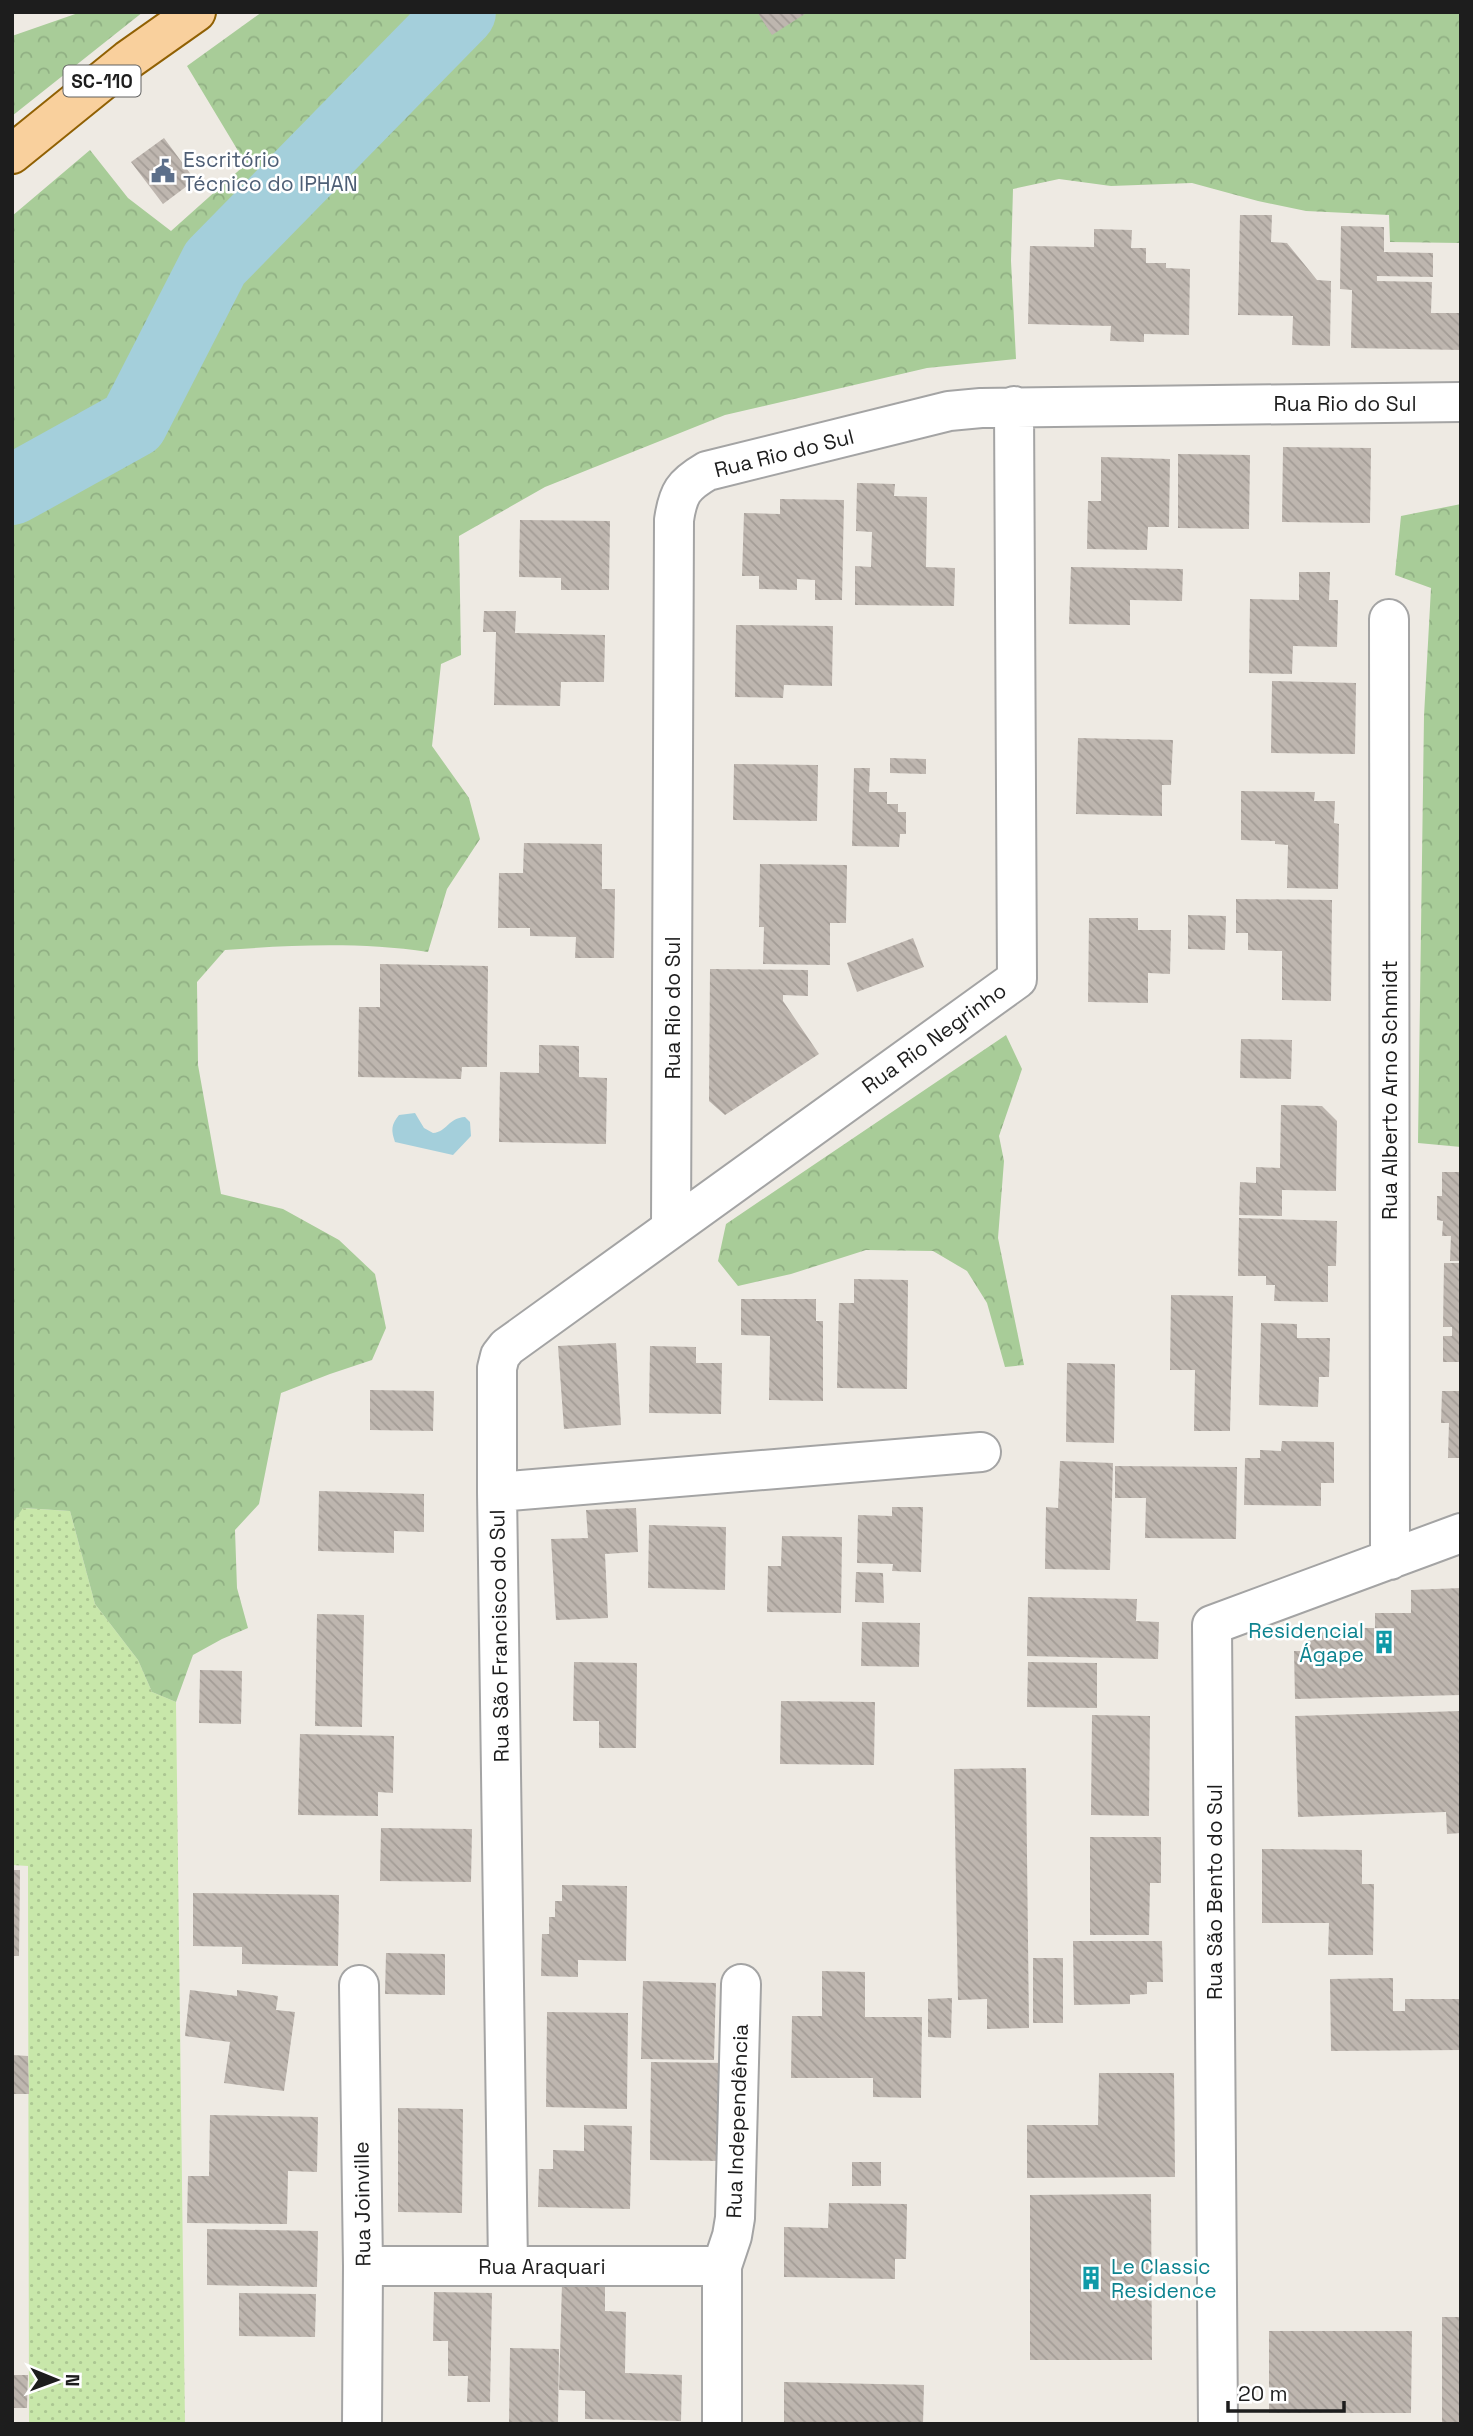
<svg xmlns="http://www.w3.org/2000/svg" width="1473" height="2436" font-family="'Space Grotesk',sans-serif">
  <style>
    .grass { fill: url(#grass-dots) }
    .forest { fill: url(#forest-crowns) }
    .water { fill: #a4cfdb }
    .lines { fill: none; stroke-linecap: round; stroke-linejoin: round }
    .river { stroke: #a4cfdb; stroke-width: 70 }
    .building { fill: url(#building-back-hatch) }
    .minor-casing { stroke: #a4a4a4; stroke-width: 42 }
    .primary-casing { stroke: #916104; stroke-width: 42 }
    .minor { stroke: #fff; stroke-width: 38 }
    .primary { stroke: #f9d09d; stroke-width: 38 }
    .labels { text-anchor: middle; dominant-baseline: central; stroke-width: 5; stroke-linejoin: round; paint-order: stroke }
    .shield { fill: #fff; stroke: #616161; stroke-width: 2 }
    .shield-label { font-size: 19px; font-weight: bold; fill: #1d1d1d }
    .service-label { font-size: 21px; fill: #4e5e75; stroke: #fff; text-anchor: start }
    .street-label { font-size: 21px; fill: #1d1d1d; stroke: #fff }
    .culture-label { font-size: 21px; fill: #0d838f; stroke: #fff; text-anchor: end }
  </style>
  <defs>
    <pattern id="grass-dots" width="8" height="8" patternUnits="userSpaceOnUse" patternTransform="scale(1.75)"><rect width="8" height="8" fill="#c8e7aa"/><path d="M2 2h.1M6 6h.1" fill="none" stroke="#abc692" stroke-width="1.8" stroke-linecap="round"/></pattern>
    <pattern id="forest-crowns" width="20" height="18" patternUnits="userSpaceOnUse" patternTransform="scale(1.75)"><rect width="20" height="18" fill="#a8cc98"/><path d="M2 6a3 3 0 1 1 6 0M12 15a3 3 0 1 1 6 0" fill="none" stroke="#90af83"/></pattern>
    <pattern id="building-back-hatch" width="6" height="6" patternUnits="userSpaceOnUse" patternTransform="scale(1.75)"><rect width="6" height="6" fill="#beb6af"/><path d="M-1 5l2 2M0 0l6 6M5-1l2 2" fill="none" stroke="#a39c96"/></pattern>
  </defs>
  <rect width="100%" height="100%" fill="#eeeae3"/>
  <path class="grass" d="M22 1508 70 1511 95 1604 138 1660 152 1692 176 1702 185 2424H29L28 1866 12 1865V1524Z"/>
  <path class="forest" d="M81 12H143L12 116V36Z
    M262 12H1461V243L1390 242 1389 215 1306 211 1258 201 1192 183 1111 186 1059 179 1013 189 1011 261 1016 359 927 368 725 415 545 487 459 536 461 655 441 664 432 746 469 798 480 839 447 889 428 952C361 942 292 945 225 950L197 982 198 1065 221 1194 283 1209 339 1240 375 1274 386 1328 372 1360 330 1374 281 1393 259 1504 235 1530 237 1588 248 1628 222 1639 193 1655 176 1702 152 1692 138 1660 95 1604 70 1511 23 1508 12 1524V216L90 150 128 198 171 231 246 164 187 66Z
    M1461 504V1147L1418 1143 1424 716 1431 588 1395 575 1401 516Z
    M1006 1035 1022 1069 999 1136 1004 1161 998 1238 1024 1365 1005 1367 987 1303 967 1271 933 1251 866 1250 791 1274 738 1286 718 1261 726 1224Z"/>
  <path class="water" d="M415 1113 424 1128 433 1133C447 1132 448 1118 465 1117L470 1122 471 1136 453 1155 395 1142C391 1130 391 1125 399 1115Z"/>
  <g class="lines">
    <path class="river" d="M12 490 133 423 215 263 461 12"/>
  </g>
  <path class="building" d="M757 12H808L772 35Z
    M164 138 195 180 163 204 131 162Z
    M1240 215H1272L1271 242 1287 243 1317 280 1331 281 1330 346 1292 345 1293 316 1238 315Z
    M1341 226 1384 227V252L1433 253V277L1377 276V281L1432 282 1431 313H1461V350L1351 348 1352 290 1340 289Z
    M1094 229 1132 230 1131 248H1146V263H1166V268L1190 269 1189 335 1144 334V342L1110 341 1111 326 1028 324 1030 246 1094 247Z
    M1283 447 1371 448 1370 523 1282 522Z
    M1178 454 1250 455 1249 529 1178 528Z
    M1101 457 1170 459 1169 527H1148L1147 550 1087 549 1088 501H1101Z
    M857 483 895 484 894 496 927 497 926 567 955 568 954 606 855 605V566L871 567 872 532 856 531Z
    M780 499 844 500 842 600H815V580L797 579V590L759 589V576H742L744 513 780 514Z
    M520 520 610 521 609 590H561V578L519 577Z
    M1071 567 1183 569 1182 601 1130 600V625L1069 624Z
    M1299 572H1330L1329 600H1338L1337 647 1293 646 1292 674 1249 673 1250 599 1299 600Z
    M484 611H516L515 633 605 635 604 682H561L560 706 494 705 496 632H483Z
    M736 625 833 626 832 686 784 685 783 698 735 697Z
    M1272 681 1356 683 1355 754 1271 753Z
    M1078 738 1173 740 1171 785H1162V816L1076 814Z
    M890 758 926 759V774L890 773Z
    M734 764 818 765 817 821 733 820Z
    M854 768H870L869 792H887V804H898V812H906V834H900L899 847 852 846Z
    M1241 791 1315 792 1314 801H1335L1334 823 1339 824 1338 889 1287 888 1288 845 1275 844V841L1241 840Z
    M524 843 602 844V889H615L614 958H575L576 937 530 936V928H498L499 873H523Z
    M760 864 847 865 846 923H830V965L763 964 764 927H759Z
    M1236 899 1332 900 1331 1001 1282 1000V951L1248 950V933H1236Z
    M1188 915 1226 916 1225 950 1188 949Z
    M1089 918H1138V930H1171L1170 974 1148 973V1003L1088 1002Z
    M913 938 924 967 857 992 847 963Z
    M380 964 488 966 487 1067H462L461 1079 358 1077 359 1007H380Z
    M710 969 808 970V996L783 995V1001L819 1054 725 1115 709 1101Z
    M1241 1039 1292 1040 1291 1079 1240 1078Z
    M539 1045 579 1046V1077L607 1078 606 1144 499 1142 500 1072 539 1073Z
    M1281 1105 1322 1106 1337 1121 1336 1191 1282 1190V1216L1239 1215 1240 1182 1256 1183V1167L1280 1168Z
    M1442 1172H1461V1261H1450L1451 1236H1442L1443 1221 1437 1220V1196H1442Z
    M1239 1218 1337 1221 1336 1266H1328V1302L1274 1301 1275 1285H1266V1276H1238Z
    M1444 1263H1461V1362H1443V1336H1452V1327H1443Z
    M854 1279 908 1280 907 1389 837 1388 839 1303H854Z
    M1171 1295 1233 1296 1230 1431H1194L1195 1370H1170Z
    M741 1299H816V1321H823V1401L769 1400 770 1336 741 1335Z
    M1261 1323 1297 1324V1338H1330L1329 1377H1319L1318 1407 1259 1405Z
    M616 1343 621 1425 564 1429 558 1346Z
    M650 1346 696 1347V1363H722L721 1414 649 1413Z
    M1067 1363 1115 1364 1114 1443 1066 1442Z
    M370 1390 434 1391 433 1431 370 1430Z
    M1442 1391H1461V1458H1448L1449 1423H1441Z
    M1282 1441 1334 1442V1483H1321V1506L1244 1505 1245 1458H1260V1450L1281 1451Z
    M1060 1461 1113 1463 1110 1570 1045 1569 1046 1507 1058 1508Z
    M1115 1466 1237 1467 1236 1539 1145 1538 1146 1498H1115Z
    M319 1491 424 1494V1532L394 1531V1553L318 1551Z
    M892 1507H923L921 1572 892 1571 893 1564 857 1563 858 1515 892 1516Z
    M636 1508 638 1552 605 1554 608 1618 556 1620 551 1539 588 1538 586 1510Z
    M649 1525 726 1527 725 1590 648 1588Z
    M782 1536 842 1537 841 1613 767 1612 768 1566H781Z
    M856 1572 883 1573 884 1603 855 1602Z
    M1461 1588V1695L1295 1699 1294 1651H1308V1633L1346 1632V1628H1375V1613H1411V1590Z
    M1028 1597 1137 1599 1136 1621 1159 1622 1158 1659 1027 1656Z
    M317 1614 364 1615 362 1727 315 1726Z
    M862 1622 920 1623 919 1667 861 1666Z
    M574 1662 637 1663 636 1748H599V1721H573Z
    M1028 1662 1097 1663V1708L1027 1707Z
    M200 1670 242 1671 241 1724 199 1723Z
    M781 1701 875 1702 874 1765 780 1764Z
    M1461 1711V1833L1447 1834 1446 1812 1298 1817 1295 1716Z
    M1092 1715 1150 1716 1149 1816 1091 1815Z
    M300 1734 394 1736 393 1793 378 1792V1816L298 1815Z
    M1026 1768 1029 2028 987 2029V1999L958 2000 954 1769Z
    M381 1828 472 1829 471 1882 380 1881Z
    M1090 1837H1161V1883H1150L1149 1935H1090Z
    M1262 1849 1362 1850V1884H1374L1373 1955H1328L1329 1923H1262Z
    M12 1870H20L19 1956H12Z
    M562 1885 627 1886 626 1961 578 1960V1977L541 1976 542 1934H549V1917H555V1901H562Z
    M193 1893 339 1895 338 1966 242 1964V1947L193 1946Z
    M1073 1941H1162L1163 1982H1147V1994L1130 1995V2004L1074 2005Z
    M386 1953 445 1954V1995L385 1994Z
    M1033 1958H1063V2023H1033Z
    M822 1971 865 1972V2017H922L921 2098 873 2097V2078H791L792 2016H822Z
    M1393 1978V2011H1405V1999H1461V2050L1331 2051 1330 1979Z
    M643 1981 716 1983 714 2060 641 2059Z
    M190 1990 237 1996V1990L278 1996 276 2010 295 2012 284 2091 224 2083 230 2042 185 2036Z
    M952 1998 951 2038 928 2037V1999Z
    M547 2012 628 2013 627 2109 546 2107Z
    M12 2055 28 2056 29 2094H12Z
    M651 2062 724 2063 722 2161 650 2160Z
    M1099 2073H1174L1175 2177 1027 2178V2125H1098Z
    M398 2108 463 2109 462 2213 398 2212Z
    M210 2115 318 2117 317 2172 288 2171 287 2224 187 2223 188 2176H209Z
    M584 2125 632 2126 630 2209 538 2207 539 2169H553V2150L584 2151Z
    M852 2162H881V2186H852Z
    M1151 2194 1152 2360H1030V2195Z
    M829 2203 907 2204 906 2259H895V2279L784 2277V2227L828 2228Z
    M207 2229 318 2231 317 2287 207 2285Z
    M562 2283 605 2284V2311L626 2312 625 2373 682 2375 681 2421 585 2419V2391L559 2390Z
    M434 2292 492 2293 490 2402H467L468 2376H448V2341H433Z
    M239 2293 316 2294 315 2337 239 2336Z
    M1442 2317H1461V2422L1442 2423Z
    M1269 2331H1412L1411 2413H1269Z
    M510 2348 559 2349 558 2424H509Z
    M12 2375H28L27 2408H12Z
    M784 2382 924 2385 923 2424H784Z"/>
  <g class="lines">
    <g class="minor-casing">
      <path id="minor" d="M1389 619 1390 1560
        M671 1228 674 520C678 493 683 485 707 471L949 411 981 408 1461 402
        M497 1492V1368L500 1356 507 1347 1017 979 1014 406
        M359 1985 363 2266 362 2424
        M363 2266H722
        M508 2266 497 1492 981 1452
        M722 2424V2266L732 2236 735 2218 741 1984
        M1218 2424 1212 1625 1461 1533"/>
    </g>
    <g class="primary-casing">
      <path id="primary" d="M12 154 128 60 196 12"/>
    </g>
    <use href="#minor" class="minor"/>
    <use href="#primary" class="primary"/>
  </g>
  <defs>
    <g id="civic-bare" transform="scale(1.89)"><path d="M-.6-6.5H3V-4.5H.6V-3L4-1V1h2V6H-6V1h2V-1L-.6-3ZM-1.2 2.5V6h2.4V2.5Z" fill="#5c6f8a" stroke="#fff" stroke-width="2.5" paint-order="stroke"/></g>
    <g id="building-bare" transform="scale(1.89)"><path d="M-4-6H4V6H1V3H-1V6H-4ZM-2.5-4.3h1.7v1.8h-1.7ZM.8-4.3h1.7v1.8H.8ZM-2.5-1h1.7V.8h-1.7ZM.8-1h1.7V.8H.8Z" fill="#0f9aa8" stroke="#fff" stroke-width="2.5" paint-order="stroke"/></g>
  </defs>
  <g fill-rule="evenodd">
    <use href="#civic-bare" x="163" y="171"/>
    <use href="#building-bare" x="1384" y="1642"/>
    <use href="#building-bare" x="1091" y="2278"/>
  </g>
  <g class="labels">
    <rect class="shield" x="63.5" y="65.5" width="77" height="31" rx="5"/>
    <g class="shield-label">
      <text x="102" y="81">SC-110</text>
    </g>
    <g class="service-label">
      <text x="183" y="159">Escritório<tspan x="183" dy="24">Técnico do IPHAN</tspan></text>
    </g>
    <g class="street-label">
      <text x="1345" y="403">Rua Rio do Sul</text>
      <text transform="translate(784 453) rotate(-14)">Rua Rio do Sul</text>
      <text transform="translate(672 1008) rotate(-90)">Rua Rio do Sul</text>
      <text transform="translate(934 1038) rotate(-36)">Rua Rio Negrinho</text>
      <text transform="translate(1389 1090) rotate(-90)">Rua Alberto Arno Schmidt</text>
      <text transform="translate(499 1636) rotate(-91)">Rua São Francisco do Sul</text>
      <text transform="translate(1214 1892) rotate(-90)">Rua São Bento do Sul</text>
      <text transform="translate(737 2121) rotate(-88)">Rua Independência</text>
      <text transform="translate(362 2204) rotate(-91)">Rua Joinville</text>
      <text x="542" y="2266">Rua Araquari</text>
    </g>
    <g class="culture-label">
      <text x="1364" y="1630">Residencial<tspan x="1364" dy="24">Ágape</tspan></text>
      <text x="1111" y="2266" text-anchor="start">Le Classic<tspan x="1111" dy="24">Residence</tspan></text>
    </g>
  </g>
  <rect width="1473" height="2436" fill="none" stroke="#1d1d1d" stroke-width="28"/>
  <g transform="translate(56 2380) rotate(91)" stroke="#ffffff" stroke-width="5" paint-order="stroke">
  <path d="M0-5L12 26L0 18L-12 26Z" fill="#1d1d1d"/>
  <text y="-10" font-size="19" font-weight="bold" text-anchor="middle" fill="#1d1d1d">N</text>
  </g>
  <path d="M1228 2401v10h116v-10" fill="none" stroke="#1d1d1d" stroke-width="3.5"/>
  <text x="1238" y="2401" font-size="21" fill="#1d1d1d" stroke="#ffffff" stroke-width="5" paint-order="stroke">20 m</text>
</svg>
